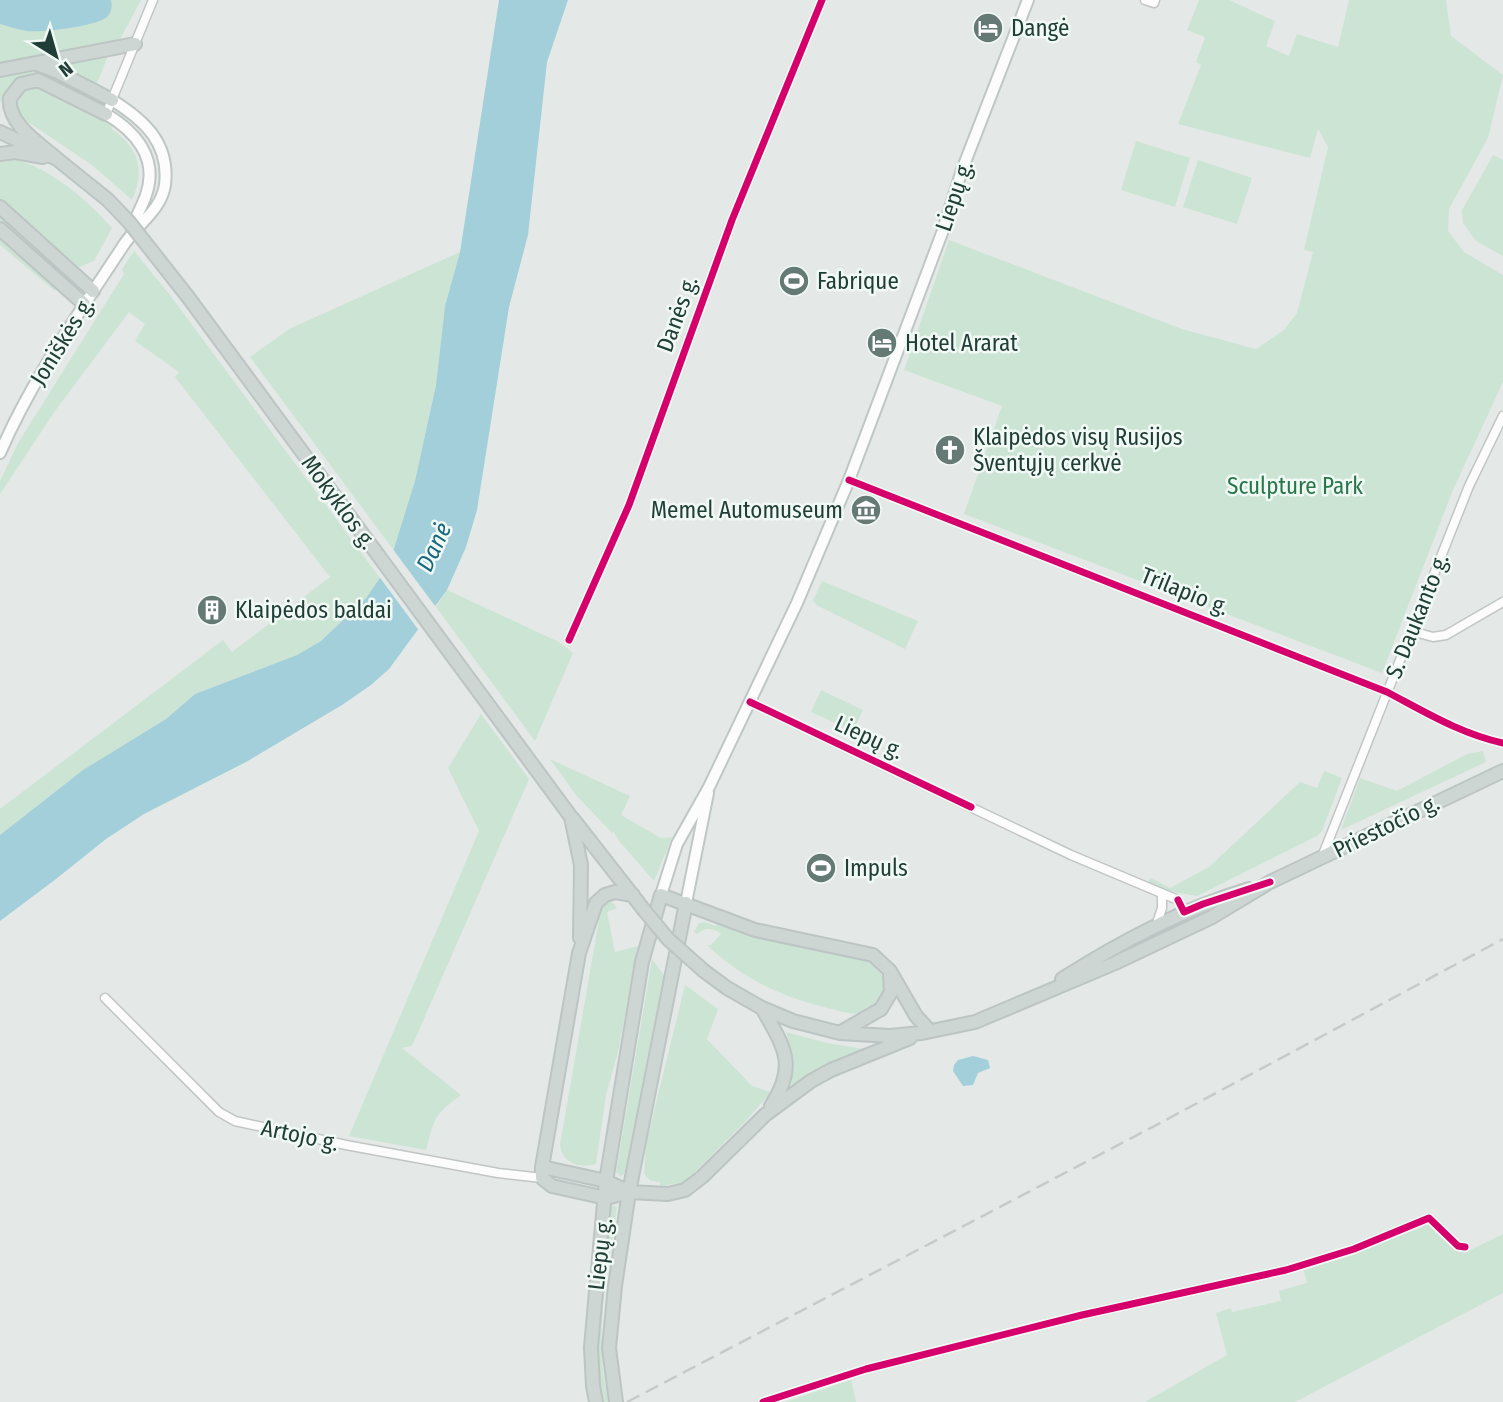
<svg xmlns="http://www.w3.org/2000/svg" width="1503" height="1402" font-family="'Fira Sans Condensed',sans-serif">
  <style>
    .green { fill: #cce4d4 }
    .water { fill: #a2cfda }
    .pier { fill: #e4e9e7 }
    .lines { fill: none; stroke-linecap: round; stroke-linejoin: round }
    .street-casing { stroke: #c1c6c4; stroke-width: 11 }
    .secondary-casing { stroke: #bfc7c4; stroke-width: 14 }
    .primary-casing { stroke: #bcc5c3; stroke-width: 16 }
    .street { stroke: #fbfcfb; stroke-width: 8 }
    .secondary { stroke: #fbfcfb; stroke-width: 10 }
    .primary { stroke: #cdd6d3; stroke-width: 12 }
    .rail { stroke: #c6cbca; stroke-width: 2.5; stroke-dasharray: 14 7; stroke-linecap: butt }
    .primary-bridge-casing { stroke: #bcc5c3; stroke-width: 16; stroke-linecap: butt }
    .primary-bridge { stroke: #cdd6d3; stroke-width: 12 }
    .cycleway-casing { stroke: #f1f9f5; stroke-width: 11 }
    .cycleway { stroke: #d6006c; stroke-width: 7 }
    .labels { text-anchor: middle; dominant-baseline: central; stroke-width: 5; stroke-linejoin: round; paint-order: stroke }
    .poi-label { font-size: 23px; fill: #203e37; stroke: #f1f9f5; text-anchor: start }
    .street-label { font-size: 23px; fill: #203e37; stroke: #f1f9f5 }
    .park-label { font-size: 23px; fill: #28774b; stroke: #f1f9f5 }
    .water-label { font-size: 24px; font-style: italic; fill: #17667d; stroke: #f1f9f5 }
  </style>
  <rect width="100%" height="100%" fill="#e4e9e7"/>
  <path class="green" d="M0 0H141L119 41 0 65Z
    M1199 0H1229L1275 21 1266 46 1289 56 1297 34 1338 47 1349 0H1446L1451 36 1503 75 1488 138 1449 209 1448 231 1464 252 1503 275V382L1453 490 1382 673 964 514 1002 406 904 370 949 240 1182 329 1256 349 1284 330 1297 313 1313 252 1304 250 1328 147 1318 129 1310 158 1178 124 1201 65 1196 62 1205 37 1187 30Z
    M108 56 96 86 62 67 63 65Z
    M33 71 45 72 92 97 91 100 36 74C17 77 5 85 0 105V77Z
    M33 84 50 91 113 125 112 129C138 147 146 171 132 200L92 165 22 118 17 112 14 100 18 93Z
    M1136 141 1190 158 1175 207 1121 190Z
    M1493 155 1503 160V256L1476 241 1463 223 1462 210Z
    M5 158C43 161 88 200 112 228L94 261 79 267 0 201V160Z
    M1198 160 1252 178 1237 224 1183 207Z
    M0 216 73 280 71 283 0 222Z
    M0 238 57 286 55 291 0 245Z
    M134 251 170 295 380 578 366 598 321 641 297 655 195 694 166 719 83 770 0 835V809L223 640 232 652 330 577 175 377 179 372 135 341 145 324 129 312 55 411 0 494V481L18 443 124 274 122 269Z
    M460 252 445 306 436 385 415 481 395 552 250 357 289 329Z
    M822 581 918 621 905 649 818 606 813 601Z
    M447 590 559 642 573 653 535 741 436 607Z
    M821 690 863 710 853 731 811 712Z
    M481 714 529 779 412 1046 402 1048 461 1095C433 1116 435 1117 426 1150L349 1136 479 831 448 768Z
    M1483 751 1486 762 1341 830 1360 778 1397 791 1467 754Z
    M550 759 630 796 621 815 661 838 672 837 654 881 619 841 614 832 612 833 576 795Z
    M1324 771 1342 778 1322 831 1317 836 1197 896 1163 890 1147 883 1151 878 1170 888 1209 867 1300 782 1317 788Z
    M606 901 612 902 617 908 607 912 615 952 638 946 618 1052 606 1095 596 1164C579 1169 562 1163 560 1145L601 908Z
    M704 922 716 926 717 923 765 940 864 959C883 968 889 984 880 1003L877 1002C872 1007 868 1012 860 1013 849 1015 837 1010 827 1008 782 997 741 978 707 945H711L721 934C713 928 705 927 697 934L694 932 699 923Z
    M652 959 664 975 625 1171 623 1175 620 1176 616 1172Z
    M685 985 718 1009 707 1039 752 1086 771 1092 746 1121 685 1182 660 1186V1182L651 1181 644 1174 646 1144Z
    M786 1032 827 1043 870 1050 805 1078 791 1087 794 1061Z
    M613 1205 617 1207C608 1270 592 1340 609 1402H603C592 1337 603 1272 611 1207Z
    M1426 1224 1433 1225C1442 1235 1452 1250 1466 1252L1503 1234V1293L1295 1402H1145L1227 1355 1216 1313 1231 1308 1232 1312 1281 1301 1279 1291 1307 1283 1303 1268 1342 1258Z
    M851 1379 856 1402H785L851 1380Z"/>
  <path class="water" d="M0 0H111C112 5 112 11 108 16 99 26 41 33 27 31 18 30 9 26 0 24Z
    M499 0H568L547 62 528 235 509 307 477 510 466 547 447 590 389 669 371 685 342 705 246 762 144 814 106 839 56 879 0 921V835L83 770 166 719 195 694 297 655 321 641 366 598 389 565 415 481 436 385 445 306 460 252Z
    M973 1056 988 1060 990 1068 978 1073 973 1085 963 1086 953 1071 954 1065 958 1060Z"/>
  <path class="pier" d="M392 548 438 610 420 632 378 575Z"/>
  <g class="lines">
    <g class="street-casing">
      <path id="street" d="M1145 0 1154 3 1155 0
        M106 114 153 0
        M849 480 1387 692C1425 712 1461 734 1503 743
        M1411 631 1433 637 1446 635 1503 602
        M569 640 629 505 732 220 822 0
        M750 702 1071 855 1178 900 1184 912
        M1322 857 1469 486 1503 416
        M1156 926 1162 908V894
        M105 998 219 1112 235 1121 346 1145 498 1173 542 1178
        M763 1402 866 1369 1082 1315 1286 1270 1354 1249 1429 1218 1458 1246 1465 1247"/>
    </g>
    <g class="secondary-casing">
      <path id="secondary" d="M106 114C135 131 159 158 146 195 142 207 135 217 132 230
        M0 453C32 379 79 313 123 246 136 225 161 211 165 185 170 143 144 120 112 100
        M661 895 677 844 709 787 797 603 849 480 942 233 962 170 1028 0
        M686 903 708 793"/>
    </g>
    <g class="primary-casing">
      <path id="primary" d="M37 64 58 72 112 100
        M0 70 135 44
        M0 132 57 159 108 200
        M0 154 15 152 43 157
        M57 159C40 144 7 124 10 98L21 84 38 80 106 114
        M0 207 93 291
        M0 229 84 304
        M571 817 581 865 580 938
        M573 819 644 910
        M633 895 615 892 605 895 596 903 594 909 579 953 542 1167V1178L552 1186 606 1198 629 1192 668 1194 685 1190 702 1177 765 1115 811 1081 831 1070 910 1038
        M704 971 727 988 762 1008 793 1021 840 1033 890 1036 922 1033 975 1022 1115 963 1212 917 1270 882 1503 771
        M1062 979C1122 941 1181 910 1249 889
        M762 1008C784 1047 798 1065 771 1106
        M841 1032 881 1009 891 992 890 974
        M542 1167 606 1181 629 1192
        M596 1402 593 1386 591 1347 606 1181 642 962 661 895 755 930 873 955 890 971 916 1016 930 1031
        M616 1402 609 1348 615 1286 629 1192 686 903"/>
    </g>
    <use href="#street" class="street"/>
    <use href="#secondary" class="secondary"/>
    <use href="#primary" class="primary"/>
    <path class="rail" d="M627 1402 1147 1130 1503 939"/>
    <g class="primary-bridge-casing">
      <path id="primary-bridge" d="M108 200 129 222 188 297 571 817
        M644 910 668 939 704 971"/>
    </g>
    <use href="#primary-bridge" class="primary-bridge"/>
    <g class="cycleway-casing">
      <path id="cycleway" d="M849 480 1387 692C1425 712 1461 734 1503 743
        M569 640 629 505 732 220 822 0
        M750 702 971 807
        M1178 900 1184 912 1203 904 1270 882
        M763 1402 866 1369 1082 1315 1286 1270 1354 1249 1429 1218 1458 1246 1465 1247"/>
    </g>
    <use href="#cycleway" class="cycleway"/>
  </g>
  <defs>
    <g id="hotel-disc" transform="scale(1.575)"><circle r="9.5" fill="#657a75" stroke="#f1f9f5"/><path d="M-6-4.5h1.5V1H6V5H4.5V3h-9V5H-6ZM-4 0a1.8 1.8 0 1 1 3.6 0ZM.5 0V-2.5h3Q6-2.5 6 0Z" fill="#fff"/></g>
    <g id="stadium-disc" transform="scale(1.575)"><circle r="9.5" fill="#657a75" stroke="#f1f9f5"/><path d="M0-5a6.5 5 0 1 0 0 10a6.5 5 0 1 0 0-10ZM-3.5-1.8h7v3.6h-7Z" fill="#fff"/></g>
    <g id="church-disc" transform="scale(1.575)"><circle r="9.5" fill="#657a75" stroke="#f1f9f5"/><path d="M-1.2-6h2.4v3.5h3.3v2.4h-3.3V6h-2.4V-.1h-3.3v-2.4h3.3Z" fill="#fff"/></g>
    <g id="museum-disc" transform="scale(1.575)"><circle r="9.5" fill="#657a75" stroke="#f1f9f5"/><path d="M0-6L6-3V-2H-6V-3ZM-5-1h2V3h-2ZM-1-1h2V3h-2ZM3-1h2V3H3ZM-6 4H6V6H-6Z" fill="#fff"/></g>
    <g id="building-disc" transform="scale(1.575)"><circle r="9.5" fill="#657a75" stroke="#f1f9f5"/><path d="M-4-6H4V6H1V3H-1V6H-4ZM-2.5-4.3h1.7v1.8h-1.7ZM.8-4.3h1.7v1.8H.8ZM-2.5-1h1.7V.8h-1.7ZM.8-1h1.7V.8H.8Z" fill="#fff"/></g>
  </defs>
  <g fill-rule="evenodd">
    <use href="#hotel-disc" x="988" y="28"/>
    <use href="#stadium-disc" x="794" y="281"/>
    <use href="#hotel-disc" x="882" y="343"/>
    <use href="#church-disc" x="950" y="450"/>
    <use href="#museum-disc" x="866" y="510"/>
    <use href="#building-disc" x="212" y="610"/>
    <use href="#stadium-disc" x="821" y="868"/>
  </g>
  <g class="labels">
    <g class="poi-label">
      <text x="1011" y="28">Dangė</text>
      <text x="817" y="281">Fabrique</text>
      <text x="905" y="343">Hotel Ararat</text>
      <text x="973" y="437">Klaipėdos visų Rusijos<tspan x="973" dy="26">Šventųjų cerkvė</tspan></text>
      <text x="843" y="510" text-anchor="end">Memel Automuseum</text>
      <text x="235" y="610">Klaipėdos baldai</text>
      <text x="844" y="868">Impuls</text>
    </g>
    <g class="street-label">
      <text transform="translate(954 196) rotate(-71)">Liepų g.</text>
      <text transform="translate(677 314) rotate(-70)">Danės g.</text>
      <text transform="translate(62 341) rotate(-58)">Joniškės g.</text>
      <text transform="translate(339 502) rotate(54)">Mokyklos g.</text>
      <text transform="translate(1185 591) rotate(22)">Trilapio g.</text>
      <text transform="translate(1417 616) rotate(-68)">S. Daukanto g.</text>
      <text transform="translate(869 737) rotate(25)">Liepų g.</text>
      <text transform="translate(1386 826) rotate(-26)">Priestočio g.</text>
      <text transform="translate(300 1135) rotate(12)">Artojo g.</text>
      <text transform="translate(600 1254) rotate(-83)">Liepų g.</text>
    </g>
    <g class="park-label">
      <text x="1295" y="486">Sculpture Park</text>
    </g>
    <g class="water-label">
      <text transform="translate(434 547) rotate(-65)">Danė</text>
    </g>
  </g>
  <g transform="translate(56 56) rotate(143)" stroke="#f1f9f5" stroke-width="5" paint-order="stroke">
  <path d="M0-5L12 26L0 18L-12 26Z" fill="#203e37"/>
  <text y="-10" font-size="19" font-weight="bold" text-anchor="middle" fill="#203e37">N</text>
  </g>
</svg>
